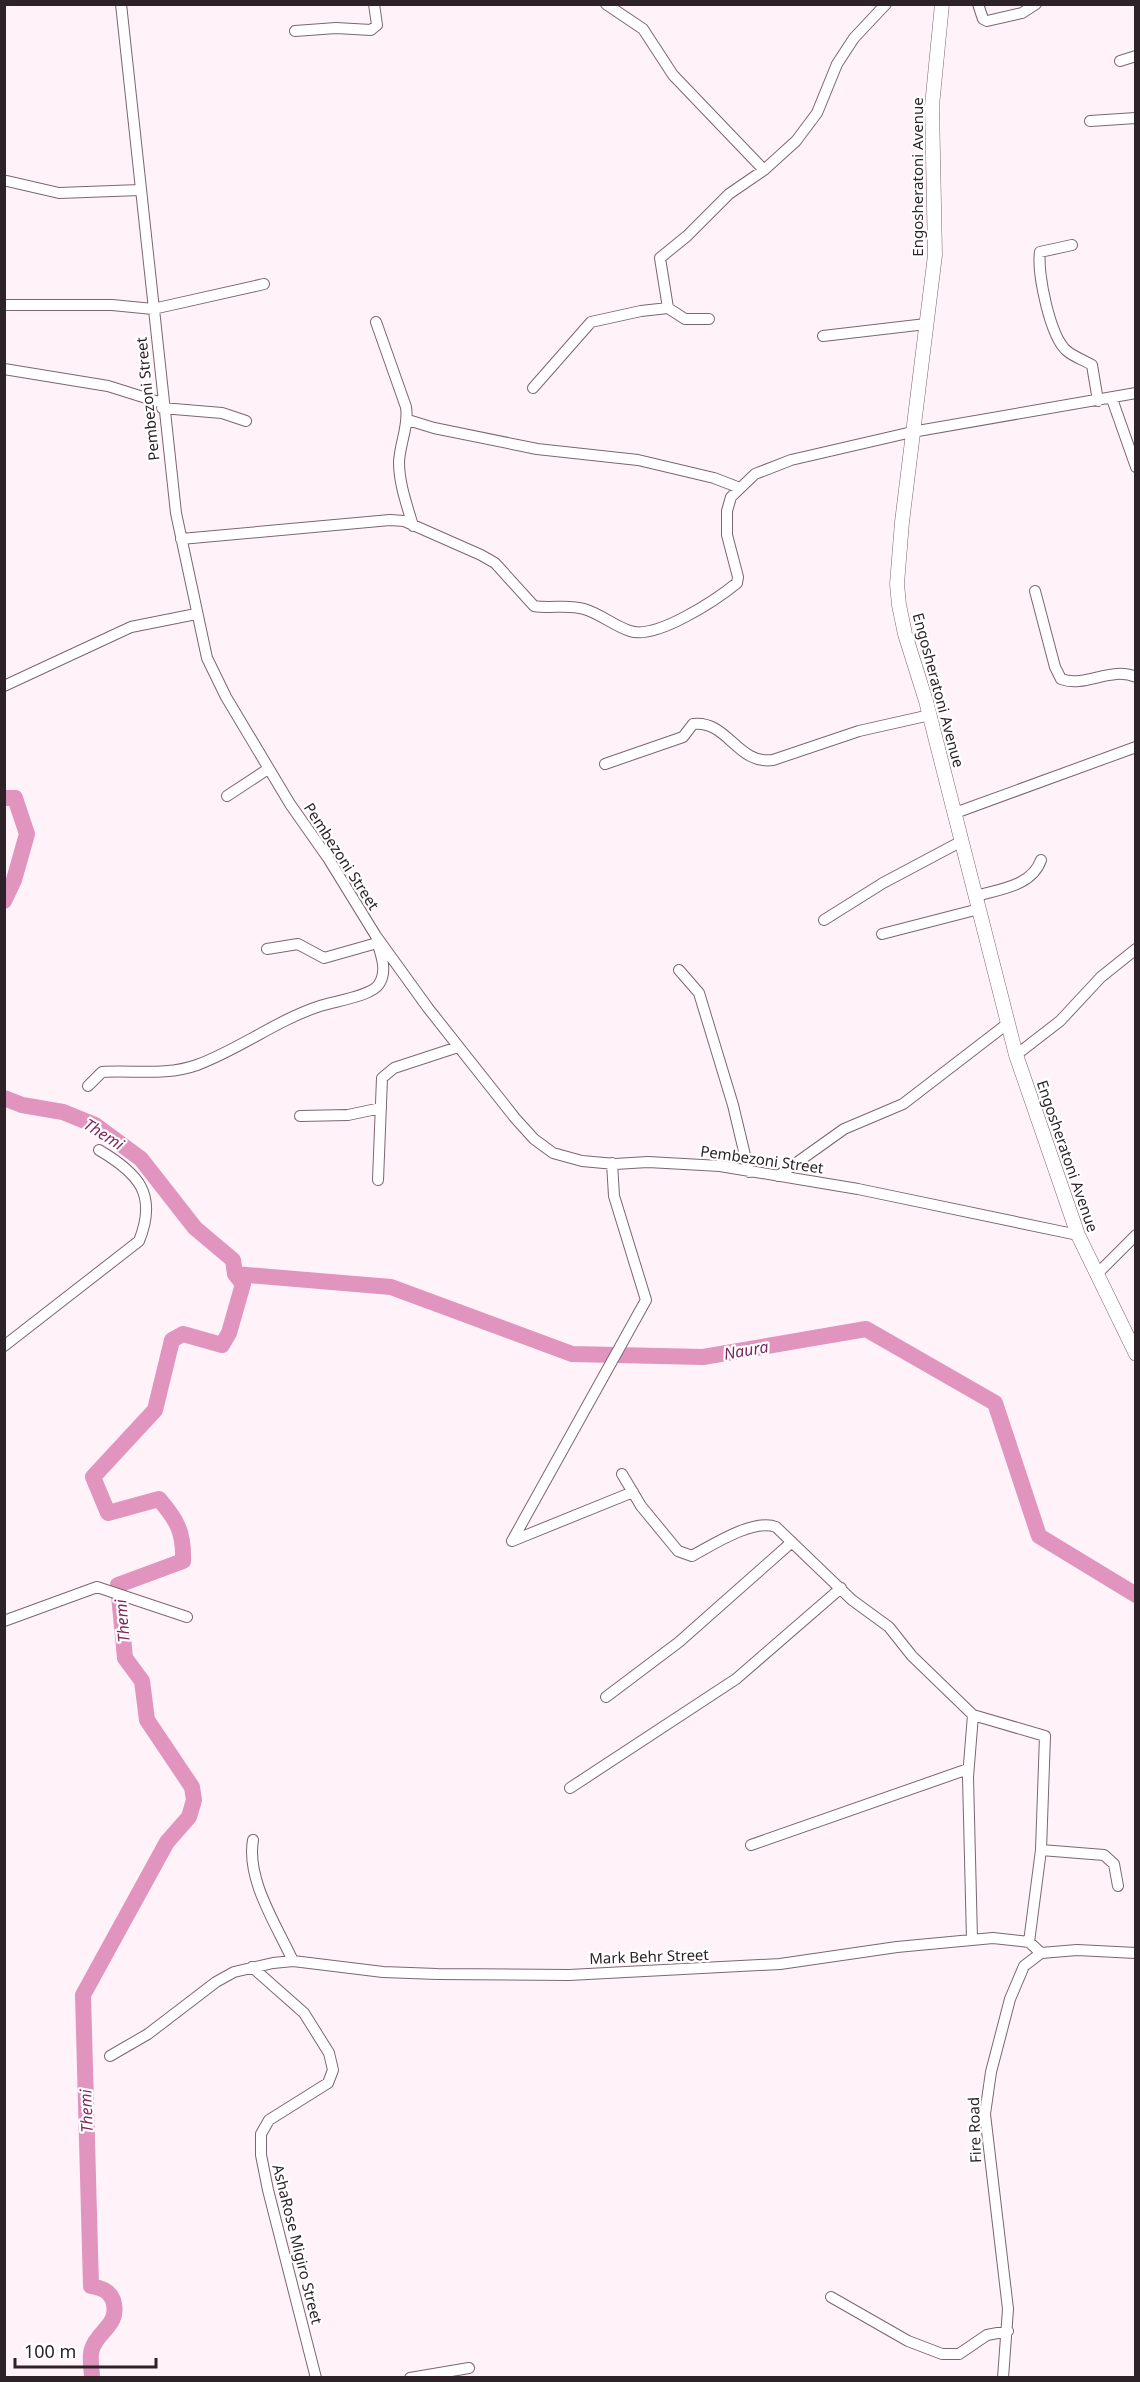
<svg xmlns="http://www.w3.org/2000/svg" width="1140" height="2382" font-family="'Noto Sans',sans-serif">
  <style>
    .lines { fill: none; stroke-linecap: round; stroke-linejoin: round }
    .river { stroke: #e094be; stroke-width: 16 }
    .minor-casing { stroke: #7d6572; stroke-width: 12 }
    .tertiary-casing { stroke: #7d6572; stroke-width: 15 }
    .minor { stroke: #fff; stroke-width: 10 }
    .tertiary { stroke: #fff; stroke-width: 14 }
    .labels { text-anchor: middle; dominant-baseline: central; stroke-width: 4.5; stroke-linejoin: round; paint-order: stroke }
    .street-label { font-size: 15px; fill: #2c2227; stroke: #fff }
    .water-label { font-size: 16px; font-style: italic; fill: #7e265d; stroke: #fff }
  </style>
  <rect width="100%" height="100%" fill="#fff3f9"/>
  <g class="lines">
    <path class="river" d="M4 798H15L27 834 14 880 4 901
      M4 1098 22 1105 63 1112 95 1125 141 1159 195 1228 233 1260 235 1274 243 1284 229 1333 222 1345 183 1334 172 1340 155 1410 93 1477 108 1513 159 1499C177 1520 184 1532 183 1561L118 1585 125 1658 142 1681 147 1720 192 1787 194 1800 189 1817 167 1842 83 1995 91 2286C101 2288 109 2290 113 2300 121 2325 97 2331 92 2349 89 2356 92 2370 92 2378
      M235 1274 391 1287 572 1354 703 1357 866 1329 995 1403 1039 1536 1136 1595"/>
    <g class="minor-casing">
      <path id="minor" d="M121 4 176 513 207 658 226 697 290 804 328 858 376 936 428 1008 515 1118 534 1139 553 1153 582 1161 615 1164 648 1162 720 1166 858 1189 1078 1235
        M606 4 643 29 673 75 764 170
        M978 4 983 19 987 21 1022 13 1036 4
        M295 31 336 28 371 30 377 25 374 4
        M1120 61 1136 56
        M1090 121 1136 118
        M7 181 59 193 140 190
        M1072 245 1040 252C1037 273 1050 337 1067 351 1074 357 1084 360 1092 365L1098 401
        M4 305H112L153 309 264 284
        M668 308 660 258 687 236 729 194 764 170 796 141 817 113 837 64 854 38 886 4
        M376 322 406 407C409 426 400 442 399 462 399 484 407 505 413 526
        M823 336 926 324
        M4 369 108 386 162 403
        M533 388 591 322 641 311 668 308 685 319H709
        M1112 399 1136 467
        M162 408 222 413 246 421
        M408 420 434 428 537 449 638 460 714 478 740 488
        M181 539 390 520 404 521 481 555 495 563 534 606C551 609 568 604 584 609 601 614 614 626 630 631 656 640 716 600 737 583L738 577 727 535V511L731 497 755 474 791 460 912 432 1136 393
        M1035 591 1055 667 1061 679C1085 688 1111 666 1136 677
        M4 686 131 627 196 614
        M605 764 683 737 693 724C728 720 737 765 773 760L859 731 930 715
        M227 796 268 769
        M955 813 1136 747
        M976 896C1000 889 1032 886 1041 860
        M824 920 883 883 962 841
        M882 934 979 909
        M267 949 298 944 324 958 377 943
        M679 970 699 993 733 1105 749 1172
        M1016 1055 1060 1021 1101 977 1136 949
        M88 1086 102 1072C134 1070 166 1076 197 1065 240 1049 277 1020 320 1006 335 1001 372 996 379 984 387 972 382 957 378 945
        M300 1116 348 1115 381 1108
        M778 1176 844 1129 903 1104 1007 1024
        M378 1180 382 1078 394 1068 458 1047
        M1096 1275 1136 1235
        M4 1346 139 1241C158 1194 138 1173 99 1150
        M622 1474 641 1506 678 1551 692 1556C712 1545 754 1518 776 1527L852 1600 889 1627 912 1656 973 1715 1045 1736 1041 1850 1029 1942
        M512 1541 646 1300 614 1196 612 1163
        M512 1541 633 1492
        M4 1621 97 1587 187 1617
        M606 1697 679 1642 792 1542
        M570 1788 736 1679 841 1588
        M253 1840C246 1880 277 1926 293 1961
        M751 1845 968 1769
        M1041 1850 1104 1855 1114 1864 1118 1886
        M972 1939 968 1777 973 1715
        M252 1967 304 2013 329 2053 333 2070 328 2083 269 2120 261 2134V2155L268 2190 316 2378
        M110 2056 148 2034 216 1982 234 1972 273 1963 293 1961 383 1972 437 1974 569 1975 780 1964 897 1947 993 1938 1029 1942 1041 1953
        M831 2297 908 2341 942 2354H959L987 2335 1008 2331
        M410 2378 469 2368
        M1003 2378 1008 2309 985 2114 991 2072 1010 1999 1024 1966 1041 1953 1077 1950 1136 1953"/>
    </g>
    <g class="tertiary-casing">
      <path id="tertiary" d="M942 4 932 106 935 255 902 522 897 584 899 605 905 634 926 701 1016 1055 1078 1235 1136 1354"/>
    </g>
    <use href="#minor" class="minor"/>
    <use href="#tertiary" class="tertiary"/>
  </g>
  <g class="labels">
    <g class="street-label">
      <text transform="translate(917 177) rotate(-90)">Engosheratoni Avenue</text>
      <text transform="translate(147 399) rotate(-96)">Pembezoni Street</text>
      <text transform="translate(939 690) rotate(75)">Engosheratoni Avenue</text>
      <text transform="translate(342 856) rotate(57)">Pembezoni Street</text>
      <text transform="translate(1068 1156) rotate(71)">Engosheratoni Avenue</text>
      <text transform="translate(762 1159) rotate(8)">Pembezoni Street</text>
      <text transform="translate(649 1956) rotate(-2)">Mark Behr Street</text>
      <text transform="translate(974 2130) rotate(-92)">Fire Road</text>
      <text transform="translate(298 2244) rotate(76)">AshaRose Migiro Street</text>
    </g>
    <g class="water-label">
      <text transform="translate(104 1134) rotate(32)">Themi</text>
      <text transform="translate(746 1350) rotate(-10)">Naura</text>
      <text transform="translate(122 1621) rotate(-95)">Themi</text>
      <text transform="translate(86 2111) rotate(-92)">Themi</text>
    </g>
  </g>
  <rect width="1140" height="2382" fill="none" stroke="#2c2227" stroke-width="12"/>
  <path d="M15 2358v9h141v-9" fill="none" stroke="#2c2227" stroke-width="3"/>
  <text x="24" y="2358" font-size="18" fill="#2c2227" stroke="#ffffff" stroke-width="4.5" paint-order="stroke">100 m</text>
</svg>
